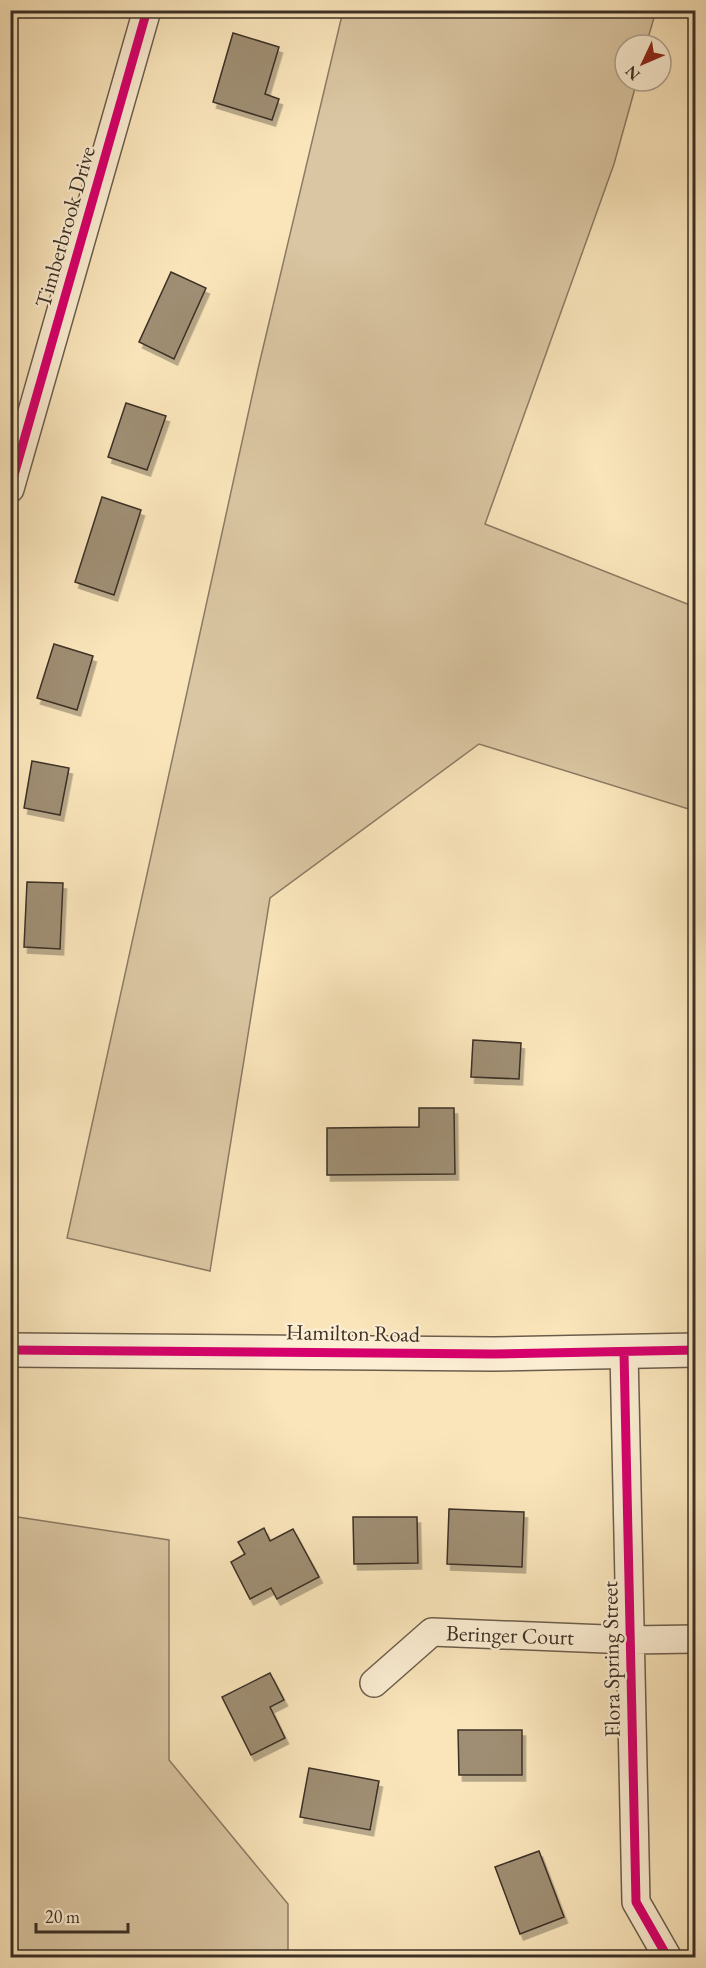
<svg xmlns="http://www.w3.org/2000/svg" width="706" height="1968" font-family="'EB Garamond',serif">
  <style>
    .green { fill: #dac6a2; stroke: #8b7b64; stroke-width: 1.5 }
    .building { fill: #9f8e73; stroke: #3c3026; stroke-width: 1.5; filter: url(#shadow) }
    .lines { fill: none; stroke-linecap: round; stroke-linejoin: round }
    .minor-casing { stroke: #6c5d4b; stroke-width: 30 }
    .tertiary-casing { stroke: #6c5d4b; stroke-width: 36 }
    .minor { stroke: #fceed3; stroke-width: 27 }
    .tertiary { stroke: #fceed3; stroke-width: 33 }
    .cycleway-casing { stroke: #fceed3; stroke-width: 13 }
    .cycleway { stroke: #d6006c; stroke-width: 9 }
    .labels { text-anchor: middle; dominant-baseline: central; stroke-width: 4.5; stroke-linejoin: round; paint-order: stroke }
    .street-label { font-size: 22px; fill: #3c3026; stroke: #fceed3 }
  </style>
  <defs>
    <filter id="shadow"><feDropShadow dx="3.5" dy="6" stdDeviation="0" flood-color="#0004"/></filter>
  </defs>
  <rect width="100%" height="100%" fill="#fae5bb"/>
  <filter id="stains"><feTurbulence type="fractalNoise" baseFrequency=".00333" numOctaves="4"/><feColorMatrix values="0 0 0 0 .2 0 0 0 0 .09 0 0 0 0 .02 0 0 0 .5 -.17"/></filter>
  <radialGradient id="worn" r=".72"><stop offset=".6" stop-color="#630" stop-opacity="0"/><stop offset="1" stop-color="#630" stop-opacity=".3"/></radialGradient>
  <path class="green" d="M343 11H656L646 45H625V81H637L614 164 485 524 695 607V811L479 744 270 898 210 1271 67 1238 258 369Z
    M11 1516 169 1540V1760L288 1904V1957H11Z"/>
  <path class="building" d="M233 33 279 47 265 94 279 99 272 120 213 102Z
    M171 272 206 288 174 359 139 342Z
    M126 403 166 416 147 470 108 457Z
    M102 497 141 510 114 595 75 582Z
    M54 644 93 656 77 710 37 698Z
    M32 761 69 768 60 815 24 808Z
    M27 882 63 883 60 949 24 947Z
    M473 1040 521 1043 519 1079 471 1077Z
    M419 1108H454L455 1174 327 1175V1128L419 1127Z
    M449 1509 524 1512 522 1567 447 1564Z
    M353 1517H417L418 1563 354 1564Z
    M264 1528 270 1541 293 1529 319 1577 277 1599 271 1588 250 1599 231 1562 245 1554 238 1542Z
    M270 1673 284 1700 270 1707 285 1738 251 1755 222 1697Z
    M458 1730H522V1775H459Z
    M309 1768 379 1781 370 1830 300 1817Z
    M539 1851 564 1917 520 1934 495 1867Z"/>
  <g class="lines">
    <g class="minor-casing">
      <path id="minor" d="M10 489 147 10
        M624 1352 636 1902 668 1958
        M374 1683 432 1632 630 1640 696 1639"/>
    </g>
    <g class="tertiary-casing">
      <path id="tertiary" d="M10 1350 494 1354 696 1350"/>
    </g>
    <use href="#minor" class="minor"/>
    <use href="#tertiary" class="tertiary"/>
    <g class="cycleway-casing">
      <path id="cycleway" d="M10 489 147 10
        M10 1350 494 1354 696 1350
        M624 1352 636 1902 668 1958"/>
    </g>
    <use href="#cycleway" class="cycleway"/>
  </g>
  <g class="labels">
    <g class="street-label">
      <text transform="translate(65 227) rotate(-74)">Timberbrook Drive</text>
      <text transform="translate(353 1333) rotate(1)">Hamilton Road</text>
      <text transform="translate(510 1635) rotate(2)">Beringer Court</text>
      <text transform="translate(611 1659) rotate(-91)">Flora Spring Street</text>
    </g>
  </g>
  <rect width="706" height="1968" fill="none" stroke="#fae5bb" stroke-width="36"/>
  <rect x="12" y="12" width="682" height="1944" fill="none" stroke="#3c3026" stroke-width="3"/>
  <rect x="18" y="18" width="670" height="1932" fill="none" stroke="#3c3026" stroke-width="1.5"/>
  <g transform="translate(643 63) rotate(226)"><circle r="28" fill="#fceed3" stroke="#afa28e" stroke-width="1.5"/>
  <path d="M0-4.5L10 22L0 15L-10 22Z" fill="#8f2418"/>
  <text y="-9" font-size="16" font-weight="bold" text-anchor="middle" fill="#3c3026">N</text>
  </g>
  <path d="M36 1923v9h92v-9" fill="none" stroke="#3c3026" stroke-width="3"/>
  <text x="45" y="1923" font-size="18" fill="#3c3026" stroke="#fceed3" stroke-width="4.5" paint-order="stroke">20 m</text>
  <rect width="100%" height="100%" filter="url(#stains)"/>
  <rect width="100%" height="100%" fill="url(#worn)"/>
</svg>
